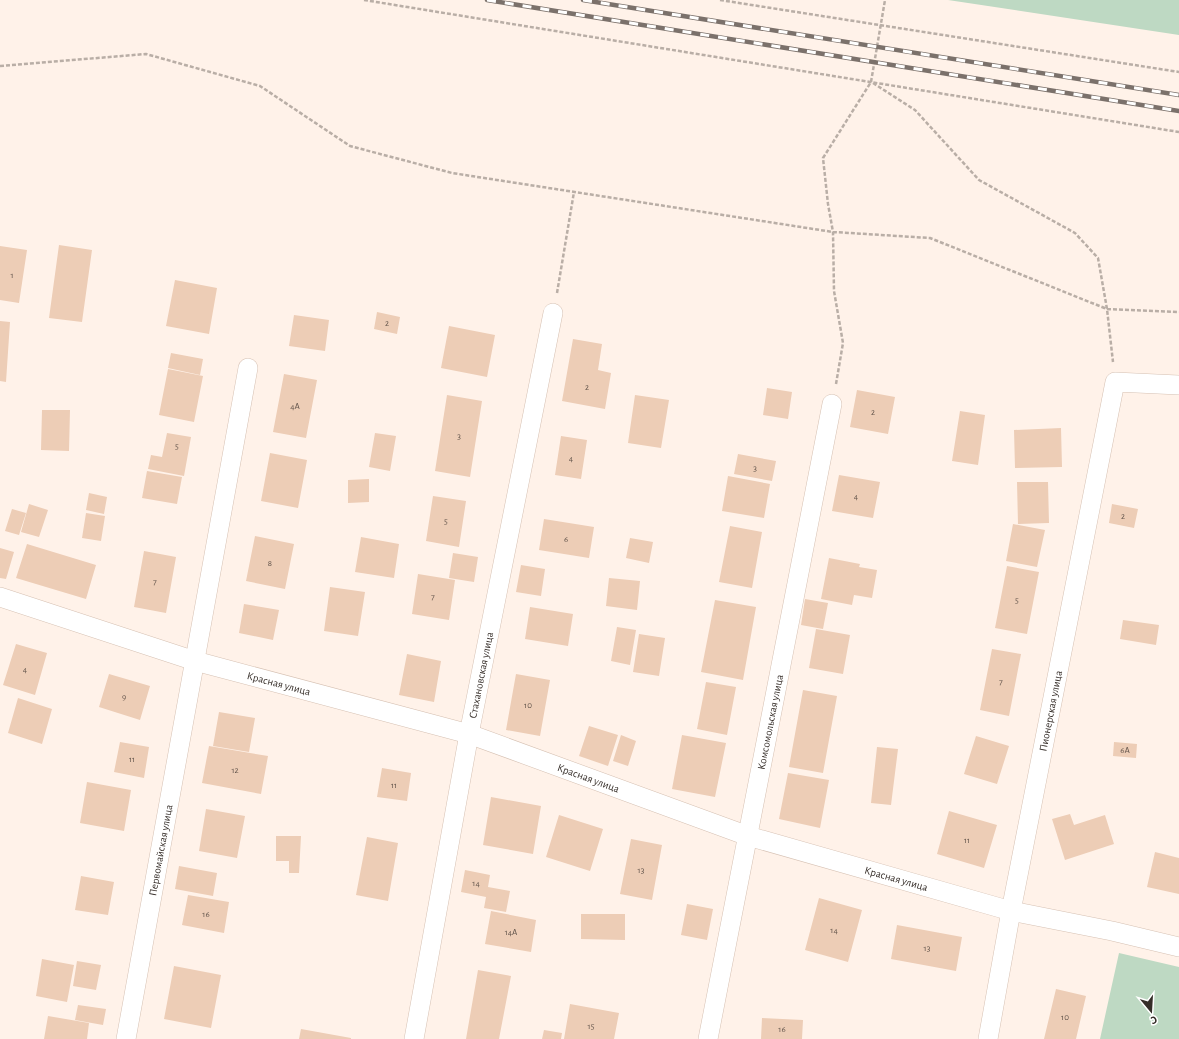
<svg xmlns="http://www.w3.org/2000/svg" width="1179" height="1039" font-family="'Alegreya Sans',sans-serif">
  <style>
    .green { fill: #bed9c3 }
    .building { fill: #edcdb6 }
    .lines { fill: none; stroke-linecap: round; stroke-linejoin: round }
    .minor-casing { stroke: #d6c1b3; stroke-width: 20 }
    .path { stroke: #b9aea6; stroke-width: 2.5; stroke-dasharray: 4 2; stroke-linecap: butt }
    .minor { stroke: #fff; stroke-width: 19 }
    .rail-casing { stroke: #7b716b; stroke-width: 4.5 }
    .rail { stroke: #fff; stroke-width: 3; stroke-dasharray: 9; stroke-linecap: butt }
    .labels { text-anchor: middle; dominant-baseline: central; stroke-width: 3; stroke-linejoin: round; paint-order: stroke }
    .number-label { font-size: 9px; fill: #63554c }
    .street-label { font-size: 11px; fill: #352d28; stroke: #fff }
  </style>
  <rect width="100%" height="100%" fill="#fff2e9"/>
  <path class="green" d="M948 0H1179V35Z
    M1119 953 1179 967V1039H1100Z"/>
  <path class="building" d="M59 245 92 250 82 322 49 318Z
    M0 246 27 250 19 303 0 300Z
    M175 280 217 288 209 334 166 326Z
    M377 312 400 317 397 334 374 329Z
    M294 315 329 320 325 351 289 346Z
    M0 321 10 322 6 382 0 381Z
    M449 326 495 335 487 377 441 368Z
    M573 339 602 344 598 370 611 373 605 409 562 401Z
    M171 353 203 359 200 375 168 368Z
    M168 369 203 376 194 422 159 415Z
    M284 374 317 380 306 438 273 432Z
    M767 388 792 392 788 419 763 415Z
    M857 390 895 397 888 434 850 427Z
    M447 395 482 401 470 477 435 471Z
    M635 395 669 400 661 448 628 443Z
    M42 410H70L69 451 41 450Z
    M960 411 985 415 978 465 952 461Z
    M1061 428 1062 467 1015 468 1014 430Z
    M167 433 191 437 184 476 148 469 151 455 162 457Z
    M375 433 396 436 390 471 369 467Z
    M561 436 587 440 581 479 555 475Z
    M270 453 307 460 298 508 261 501Z
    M738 454 776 461 772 481 734 474Z
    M147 471 182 477 177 504 142 498Z
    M839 475 880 482 873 518 832 511Z
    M728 476 770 484 764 518 722 511Z
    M369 479V502L348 503V480Z
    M1017 482H1048L1049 523 1018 524Z
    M89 493 107 497 104 514 86 510Z
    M433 496 466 501 459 547 426 541Z
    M29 504 48 510 39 537 21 532Z
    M1112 504 1138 509 1134 528 1109 523Z
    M12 509 26 513 19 535 5 531Z
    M86 513 105 516 101 541 82 538Z
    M544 519 594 527 589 558 539 550Z
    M1013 524 1045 530 1037 567 1006 561Z
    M730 526 762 532 752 588 719 582Z
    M255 536 294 544 285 589 246 581Z
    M361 537 399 544 394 578 355 572Z
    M630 538 653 542 649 563 626 558Z
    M27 544 96 565 86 599 16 578Z
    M0 548 14 552 6 579 0 578Z
    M144 551 176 557 166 613 134 607Z
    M453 553 478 557 474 582 449 578Z
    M829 558 860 564 859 567 877 570 872 598 854 595 852 605 821 599Z
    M521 565 545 569 541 596 516 592Z
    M1007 566 1039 572 1027 634 995 628Z
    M418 574 455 580 449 620 412 614Z
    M609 578 640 581 637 610 606 606Z
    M330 587 365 592 358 636 324 631Z
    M805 599 828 603 823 629 801 625Z
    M715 600 756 607 743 680 701 672Z
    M244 604 279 610 273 640 239 633Z
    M530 607 573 614 568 646 525 639Z
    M1123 620 1159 625 1156 645 1120 639Z
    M617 627 636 630 630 665 611 661Z
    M816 629 850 635 843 674 809 668Z
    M639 634 665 638 659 676 633 672Z
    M16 644 47 653 35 695 3 685Z
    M992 649 1021 654 1009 716 980 710Z
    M407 654 441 661 434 702 399 695Z
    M109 674 150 686 140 720 99 707Z
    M516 674 550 680 540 736 506 730Z
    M706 682 736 687 727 735 697 729Z
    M803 690 837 696 823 773 789 767Z
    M18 698 52 709 42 744 8 733Z
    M219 712 255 718 249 752 213 746Z
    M589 726 618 735 608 766 579 756Z
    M621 735 636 741 628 766 613 761Z
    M682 735 726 743 715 797 672 789Z
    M976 736 1009 746 997 784 964 774Z
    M120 742 149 747 144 778 114 772Z
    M1114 742 1137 744 1136 758 1113 756Z
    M209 746 268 756 261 794 202 783Z
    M877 747 898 749 891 805 871 803Z
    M382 768 411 773 407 801 377 797Z
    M788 773 829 780 820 828 779 819Z
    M87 782 131 790 124 831 80 823Z
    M491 797 541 806 533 854 483 845Z
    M206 809 245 816 237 858 199 851Z
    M949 811 997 825 984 868 937 854Z
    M1070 814 1074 825 1105 815 1114 844 1065 860 1052 819Z
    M559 815 603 829 590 871 546 857Z
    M276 836H301L299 873H289V861H276Z
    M367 837 398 843 388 901 356 895Z
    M631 839 662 845 652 900 620 894Z
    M1155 852 1179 858V894L1147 887Z
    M179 866 217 873 213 896 175 889Z
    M465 870 490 875 488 887 510 891 506 912 484 908 486 897 461 892Z
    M81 876 114 882 108 915 75 910Z
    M188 895 229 902 224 933 182 925Z
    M819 898 862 910 848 962 805 950Z
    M687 904 713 909 707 940 681 935Z
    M491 911 536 920 531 952 485 944Z
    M581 914H625V940L581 939Z
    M897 925 962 937 956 971 891 959Z
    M42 959 74 965 67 1002 36 996Z
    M77 961 101 965 96 990 73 986Z
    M174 966 221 975 211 1028 164 1019Z
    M478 970 511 976 499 1039H466Z
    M1056 989 1086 996 1076 1039H1044Z
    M570 1004 619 1013 614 1039H564Z
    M78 1005 106 1009 103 1025 75 1020Z
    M48 1016 89 1023 87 1039H44Z
    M762 1018 803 1020 802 1039H761Z
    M301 1029 351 1038V1039H299Z
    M544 1030 562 1033 561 1039H542Z"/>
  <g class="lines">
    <g class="minor-casing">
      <g id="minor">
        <path id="s1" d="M0 597 195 661 469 734 748 836 1011 911 1112 931 1179 947"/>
        <path id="s2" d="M126 1039 248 368"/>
        <path id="s3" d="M414 1039 469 734 553 313"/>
        <path id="s4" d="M708 1039 832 404"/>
        <path id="s5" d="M988 1039 1011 911 1115 382 1179 385"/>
      </g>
    </g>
    <path class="path" d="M364 0 1179 132
      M720 0 1179 72
      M0 66 146 54 260 86 350 146 452 173 833 232 930 238 1107 309 1179 312
      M873 83 915 110 979 180 1075 233 1098 258 1107 309 1113 362
      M557 293 574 192
      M836 384 843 343 834 291 833 232 828 204 823 158 871 82 885 0"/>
    <use href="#minor" class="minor"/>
    <g class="rail-casing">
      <path id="rail" d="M487 0 1179 111
        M583 0 1179 95"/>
    </g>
    <use href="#rail" class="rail"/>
  </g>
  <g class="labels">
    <g class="number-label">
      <text x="12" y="275">1</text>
      <text x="387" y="323">2</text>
      <text x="587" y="387">2</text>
      <text x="295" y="406">4А</text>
      <text x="873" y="412">2</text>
      <text x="459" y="436">3</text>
      <text x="177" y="446">5</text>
      <text x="571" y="458">4</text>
      <text x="755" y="468">3</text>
      <text x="856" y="496">4</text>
      <text x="1123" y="516">2</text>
      <text x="446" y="521">5</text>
      <text x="566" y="539">6</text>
      <text x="270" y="563">8</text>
      <text x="155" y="582">7</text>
      <text x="433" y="597">7</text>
      <text x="1017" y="600">5</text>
      <text x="25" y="669">4</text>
      <text x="1001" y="682">7</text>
      <text x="124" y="697">9</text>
      <text x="528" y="705">10</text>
      <text x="1125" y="750">6А</text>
      <text x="132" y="759">11</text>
      <text x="235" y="770">12</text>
      <text x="394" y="785">11</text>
      <text x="967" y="840">11</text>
      <text x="641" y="870">13</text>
      <text x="476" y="883">14</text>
      <text x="206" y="914">16</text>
      <text x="834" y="930">14</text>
      <text x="511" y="932">14А</text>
      <text x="927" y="948">13</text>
      <text x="1065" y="1017">10</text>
      <text x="591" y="1026">15</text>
      <text x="782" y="1029">16</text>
    </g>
    <g class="street-label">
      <text stroke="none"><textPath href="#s3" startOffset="370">Стахановская улица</textPath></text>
      <text stroke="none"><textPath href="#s1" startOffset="292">Красная улица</textPath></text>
      <text stroke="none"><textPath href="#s5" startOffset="334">Пионерская улица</textPath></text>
      <text stroke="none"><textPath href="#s4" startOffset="323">Комсомольская улица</textPath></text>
      <text stroke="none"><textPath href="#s1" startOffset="616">Красная улица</textPath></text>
      <text stroke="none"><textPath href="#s2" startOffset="192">Первомайская улица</textPath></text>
      <text stroke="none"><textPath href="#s1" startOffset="940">Красная улица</textPath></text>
    </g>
  </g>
  <g transform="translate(1151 1011) rotate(162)" stroke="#ffffff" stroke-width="3" paint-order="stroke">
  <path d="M0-3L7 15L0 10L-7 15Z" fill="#352d28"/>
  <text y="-6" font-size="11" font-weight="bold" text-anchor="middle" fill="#352d28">С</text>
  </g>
</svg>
